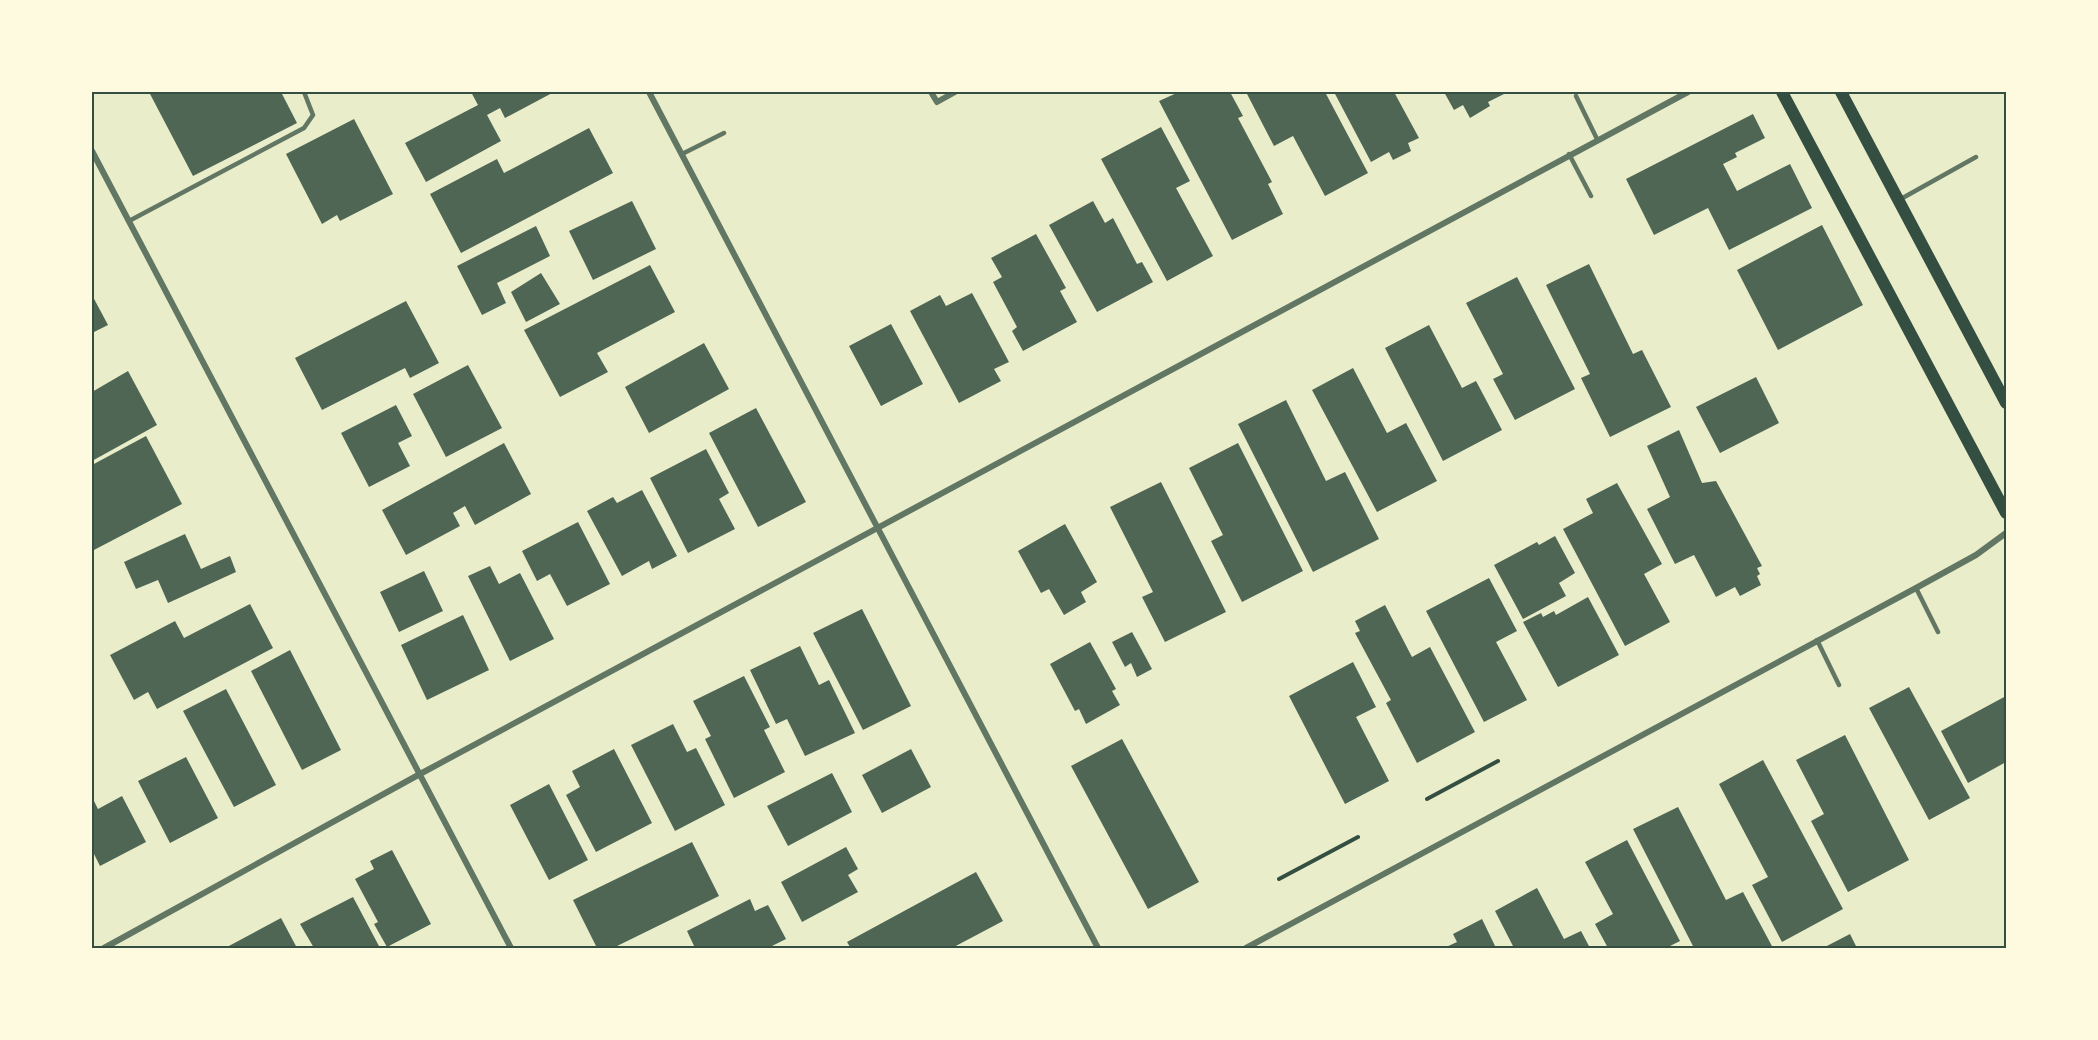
<svg xmlns="http://www.w3.org/2000/svg" width="2098" height="1040" font-family="'PT Sans',sans-serif">
  <style>
    .building { fill: #4f6655 }
    .lines { fill: none; stroke-linecap: round; stroke-linejoin: round }
    .path { stroke: #344e41; stroke-width: 4 }
    .service { stroke: #617663; stroke-width: 4.5 }
    .minor { stroke: #617663; stroke-width: 6 }
    .secondary { stroke: #344e41; stroke-width: 12 }
    .neatline { fill: none; stroke: #344e41; stroke-width: 2 }
  </style>
  <rect width="100%" height="100%" fill="#e9edc9"/>
  <path class="building" d="M149 92H281L297 123 193 176Z
    M471 92H554L505 118 500 108 487 115 501 141 426 182 405 143 478 105Z
    M1179 92H1230L1243 116 1238 118 1272 182 1268 184 1283 214 1232 240 1159 101Z
    M1246 92H1325L1368 173 1325 196 1293 136 1274 146Z
    M1334 92H1394L1419 138 1408 143 1411 151 1393 160 1389 152 1371 162Z
    M1444 92H1508L1488 102 1490 106 1470 118 1463 105 1454 110Z
    M1753 114 1765 138 1735 153 1737 157 1723 164 1737 191 1790 164 1812 208 1729 250 1708 208 1654 235 1626 179Z
    M354 119 393 194 340 221 337 215 322 224 286 154Z
    M1161 127 1190 181 1176 188 1213 256 1167 281 1101 159Z
    M589 128 613 173 461 253 430 194 497 159 504 173Z
    M632 201 656 249 593 280 569 231Z
    M1093 201 1105 223 1113 218 1137 264 1142 262 1153 282 1097 312 1049 225Z
    M1822 225 1863 305 1778 350 1737 270Z
    M536 226 550 256 497 283 506 303 482 315 457 266Z
    M1036 234 1066 288 1060 291 1077 322 1023 351 1012 331 1017 327 993 282 1002 277 991 258Z
    M1589 264 1633 354 1642 350 1671 407 1610 437 1581 378 1590 374 1546 285Z
    M650 265 675 312 597 353 608 372 560 397 524 330Z
    M541 273 560 304 526 322 511 292Z
    M1517 277 1575 389 1515 420 1493 379 1503 374 1466 303Z
    M972 293 1009 362 994 369 1001 381 959 403 910 311 940 295 946 306Z
    M92 295 108 325 92 333Z
    M406 301 439 363 410 378 405 368 322 410 295 358Z
    M891 324 923 384 881 406 849 346Z
    M1429 325 1462 388 1476 381 1502 430 1443 461 1385 348Z
    M704 343 729 389 649 433 625 387Z
    M468 365 502 428 446 457 413 394Z
    M1353 368 1387 433 1406 423 1437 481 1377 512 1312 390Z
    M128 371 157 425 92 461V392Z
    M1756 377 1779 423 1720 453 1696 407Z
    M1286 400 1326 481 1345 472 1379 539 1313 572 1238 424Z
    M396 405 412 436 398 443 410 466 369 487 341 433Z
    M756 408 806 502 758 527 709 433Z
    M1679 430 1702 483 1716 481 1762 566 1757 568 1760 574 1757 576 1761 585 1740 596 1735 587 1716 597 1694 555 1675 564 1647 509 1670 497 1647 446Z
    M146 436 182 504 92 551V465Z
    M504 443 531 494 475 525 465 506 453 513 460 526 406 555 382 510Z
    M1238 443 1303 571 1242 602 1211 541 1223 535 1189 468Z
    M706 449 729 493 719 499 735 529 688 553 650 478Z
    M1161 482 1226 612 1165 642 1142 597 1153 592 1110 507Z
    M1617 483 1662 564 1644 574 1670 622 1625 646 1563 529 1593 513 1586 499Z
    M642 490 677 556 652 569 649 561 622 576 587 511 613 497 617 503Z
    M578 522 610 584 567 606 550 574 537 581 522 551Z
    M1065 524 1097 582 1081 592 1086 602 1064 615 1049 589 1041 593 1018 551Z
    M185 534 201 569 230 556 236 572 168 603 158 580 136 589 124 562Z
    M1555 536 1575 573 1559 583 1566 596 1523 619 1494 565 1537 542 1539 545Z
    M490 566 499 584 520 573 554 639 510 661 468 576Z
    M424 571 443 611 399 632 380 592Z
    M1489 578 1517 631 1496 642 1527 700 1484 722 1426 611Z
    M1588 597 1619 655 1558 687 1523 622 1541 613 1543 617 1554 611 1556 615Z
    M250 604 273 648 157 709 148 692 134 700 110 655 175 621 184 638Z
    M1385 605 1412 657 1430 647 1475 732 1417 763 1386 703 1391 700 1355 633 1360 631 1355 621Z
    M862 609 911 706 863 730 813 633Z
    M463 615 489 670 427 700 401 645Z
    M1132 632 1152 669 1137 677 1131 663 1125 667 1112 642Z
    M1090 642 1116 689 1112 691 1120 705 1086 724 1079 709 1075 711 1050 664Z
    M800 646 819 685 829 680 855 733 805 756 787 719 776 724 750 670Z
    M290 650 341 750 302 770 251 671Z
    M1353 662 1376 707 1356 717 1389 781 1345 804 1289 696Z
    M744 676 770 727 764 730 785 772 734 798 705 739 711 736 693 701Z
    M1909 687 1970 798 1929 820 1869 708Z
    M226 689 276 785 234 807 183 711Z
    M2006 696V762L1968 783 1941 731Z
    M673 724 687 752 696 748 725 805 675 831 631 745Z
    M1845 735 1909 860 1848 892 1811 821 1824 814 1796 760Z
    M1122 739 1199 882 1148 909 1071 766Z
    M614 749 652 823 596 852 566 795 580 787 572 771Z
    M911 749 931 787 882 813 862 775Z
    M186 757 218 818 170 843 138 781Z
    M1763 760 1843 909 1782 942 1752 885 1768 877 1719 784Z
    M832 773 852 812 788 846 767 806Z
    M549 784 588 860 549 880 510 805Z
    M122 796 146 842 100 866 92 850V797L98 809Z
    M1678 807 1726 900 1743 892 1773 948H1694L1633 829Z
    M1627 840 1680 941 1666 948H1608L1595 924 1613 914 1585 862Z
    M692 842 719 896 613 948H597L573 900Z
    M846 847 858 869 848 875 858 892 802 922 781 882Z
    M392 850 431 924 387 947 374 924 378 922 355 879 374 869 370 861Z
    M976 872 1003 921 952 948H846L850 947 847 942Z
    M1537 888 1564 939 1581 931 1590 948H1514L1495 911Z
    M353 897 380 948H314L300 924Z
    M750 899 755 911 768 905 786 939 768 948H695L687 931Z
    M281 918 297 948H228L227 947Z
    M1482 919 1496 948H1444L1457 942 1453 934Z
    M1850 934 1857 948H1823Z"/>
  <g class="lines">
    <path class="path" d="M1427 799 1498 761
      M1279 879 1358 837"/>
    <path class="service" d="M1576 96 1597 139
      M682 154 724 133
      M1569 154 1591 196
      M1899 200 1976 157
      M129 221 304 128 313 115 304 92
      M1916 588 1938 632
      M1817 640 1839 685"/>
    <path class="minor" d="M649 92 1098 948
      M931 92 937 102 955 92
      M92 151 511 948
      M104 948 420 774 1688 92
      M1246 948 1916 588 1976 555 2006 533"/>
    <path class="secondary" d="M1782 92 2006 513
      M1841 92 2006 403"/>
  </g>
  <rect width="2098" height="1040" fill="none" stroke="#fefae0" stroke-width="186"/>
  <rect x="93" y="93" width="1912" height="854" class="neatline"/>
</svg>
